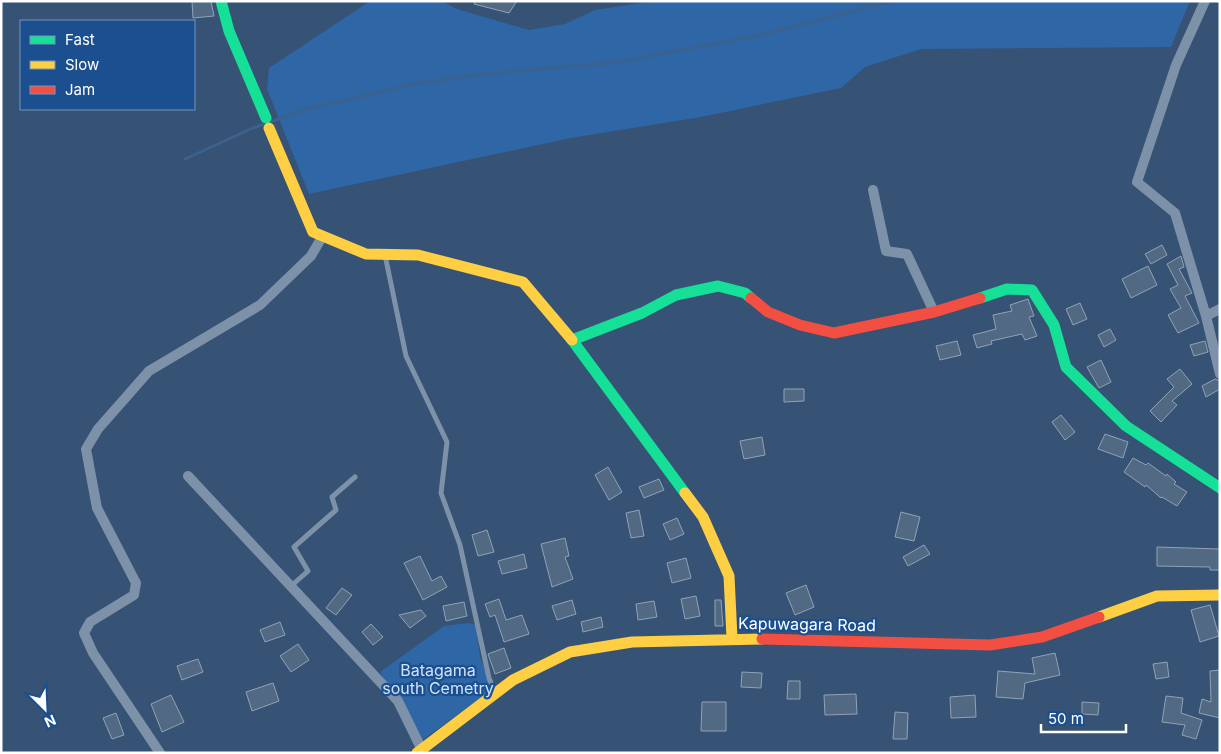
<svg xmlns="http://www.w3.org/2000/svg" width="1221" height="754" font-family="Inter,sans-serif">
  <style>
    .green { fill: #2f66a5 }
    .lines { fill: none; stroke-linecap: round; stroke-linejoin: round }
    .stream { stroke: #3b618d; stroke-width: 3 }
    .building { fill: #526984; stroke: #92a2b6 }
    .lane { stroke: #7d92a8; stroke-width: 5 }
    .street { stroke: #7d92a8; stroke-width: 10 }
    .fast { stroke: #16e098; stroke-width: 11 }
    .slow { stroke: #ffcf43; stroke-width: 11 }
    .jam { stroke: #f24e42; stroke-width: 11 }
    .labels { text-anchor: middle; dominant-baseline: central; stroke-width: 4.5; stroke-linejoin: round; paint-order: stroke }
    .street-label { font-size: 16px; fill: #fff; stroke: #1b4f8f }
    .park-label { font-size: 16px; fill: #cfe3fa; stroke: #1b4f8f }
  </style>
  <rect width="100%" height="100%" fill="#365274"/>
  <path class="green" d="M370 1H442L457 9 529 30 565 24 595 10 654 1H1190L1171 47 921 49 865 67 841 88 701 117 571 138 309 194 267 89 269 68Z
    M469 623 476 625 480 657 494 688 420 742 380 672 444 626Z"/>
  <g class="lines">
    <path class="stream" d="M185 159 253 128 307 109 413 84 476 75 619 62 760 35 892 1"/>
  </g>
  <path class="building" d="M192 1H211L214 16 193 18Z
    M475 1H517L509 13 474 4Z
    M1162 245 1167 255 1151 264 1145 254Z
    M1181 256 1184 267 1179 269 1192 293 1185 296 1199 323 1178 333 1168 315 1181 308 1170 289 1178 285 1167 264Z
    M1148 266 1157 285 1131 298 1122 279Z
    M1028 299 1034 316 1029 317 1037 336 1025 340 1022 334 991 341 992 344 977 348 973 335 996 329 993 315 1012 311 1010 305Z
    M1080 303 1087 319 1073 325 1066 309Z
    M1110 329 1116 340 1104 347 1098 335Z
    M957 341 961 355 940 360 936 346Z
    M1205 341 1208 352 1194 356 1190 345Z
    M1101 360 1111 382 1099 388 1087 367Z
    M1180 369 1192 384 1172 401 1177 405 1161 422 1150 411 1174 387 1167 379Z
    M1215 379 1220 381V389L1206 397 1202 386Z
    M784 389H804V401L784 402Z
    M1061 415 1075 432 1065 440 1052 422Z
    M1105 434 1128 442 1123 458 1098 449Z
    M762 437 765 455 744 459 740 441Z
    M1133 458 1146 465 1148 463 1166 476 1167 474 1176 482 1174 484 1187 492 1177 506 1162 497 1161 498 1146 485 1145 487 1124 472Z
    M608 467 622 492 609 500 595 475Z
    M659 479 664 490 644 498 639 487Z
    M639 510 644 536 631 538 626 513Z
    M901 512 920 517 914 541 895 537Z
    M677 518 684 534 670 540 663 524Z
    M487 530 494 552 478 556 472 535Z
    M565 538 569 556 565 557 573 579 552 587 541 544Z
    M924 545 930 554 908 566 903 557Z
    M1157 547 1220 549V570H1210V567L1157 566Z
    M524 554 527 568 502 574 498 561Z
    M420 556 432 581 441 576 447 587 423 600 404 563Z
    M686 558 691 578 672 583 667 563Z
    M806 585 814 607 795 615 786 593Z
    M342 588 352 595 336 615 326 608Z
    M696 596 700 616 685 619 681 599Z
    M499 599 506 620 522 615 529 634 504 642 495 615 490 617 485 604Z
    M572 600 576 614 557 620 552 606Z
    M715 600H721L723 626H715Z
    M654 601 657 617 638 620 636 604Z
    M464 602 467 616 446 621 443 606Z
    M1210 605 1219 636 1200 642 1191 610Z
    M421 610 426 616 410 628 399 615Z
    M601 617 603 627 583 632 581 622Z
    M280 622 285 635 265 642 260 630Z
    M371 624 383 637 373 645 362 632Z
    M298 644 309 660 291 672 280 656Z
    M504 648 511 668 495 674 488 654Z
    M1055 653 1060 675 1025 683 1023 699 996 697 998 671 1035 674 1032 658Z
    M198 659 203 672 182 680 177 666Z
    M1167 662 1169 677 1156 679 1153 664Z
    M1220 670V718L1199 713 1202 699 1211 702 1210 671Z
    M742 672 762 673 761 688 741 687Z
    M788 681H800V699H787Z
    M273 683 279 701 252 711 246 692Z
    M856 694 857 714 825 715 824 695Z
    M171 695 184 722 162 732 151 704Z
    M975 695 976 717 951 718 950 697Z
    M1166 696 1183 698 1181 713 1202 720 1196 739 1182 735 1185 725 1162 722Z
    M702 702H726V731H701Z
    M1082 702 1099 703 1098 715 1082 714Z
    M895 712 908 713 907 739H893Z
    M116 713 124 735 112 739 103 718Z"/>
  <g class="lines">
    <path class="lane" d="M385 255 406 356 447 442 441 493 460 545 489 678 495 693
      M290 587 308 571 294 547 336 510 332 497 355 477"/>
    <path class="street" d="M1205 1 1176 65 1137 182 1175 213 1206 316 1220 374
      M873 190 886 251 907 254 934 312
      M1206 316 1220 309
      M188 476 398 701 422 750
      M160 753 93 653 84 633 90 622 134 595 136 583 97 508 86 449 98 429 149 371 260 305 311 256 322 237"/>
    <path class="fast" d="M221 1 229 31 266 118
      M980 298 1007 289 1032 290 1054 325 1066 367 1126 426 1220 488
      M572 340 685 493
      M572 340 642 313 676 295 718 286 745 293 751 298"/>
    <path class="slow" d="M269 128 313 232 366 254 418 255 523 282 572 340
      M685 493 703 517 729 576 732 638
      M1099 617 1157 596 1220 595
      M417 753 513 680 570 652 632 642 762 639"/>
    <path class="jam" d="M751 298 768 312 800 325 834 333 934 312 980 298
      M762 639 990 645 1042 637 1099 617"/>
  </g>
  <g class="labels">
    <g class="street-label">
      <text transform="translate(807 624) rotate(1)">Kapuwagara Road</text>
    </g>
    <g class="park-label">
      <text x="438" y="670">Batagama<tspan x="438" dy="18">south Cemetry</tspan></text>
    </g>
  </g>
  <rect width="1221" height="754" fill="none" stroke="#ffffff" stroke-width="5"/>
  <rect x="20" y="20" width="175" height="90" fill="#1b4f8f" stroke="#7695bc"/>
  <rect x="30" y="36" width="25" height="8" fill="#16e098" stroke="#7695bc"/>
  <text x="65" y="45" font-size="15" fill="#ffffff">Fast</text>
  <rect x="30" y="61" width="25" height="8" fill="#ffcf43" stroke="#7695bc"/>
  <text x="65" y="70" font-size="15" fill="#ffffff">Slow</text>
  <rect x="30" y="86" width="25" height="8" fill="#f24e42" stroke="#7695bc"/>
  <text x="65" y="95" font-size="15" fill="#ffffff">Jam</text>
  <g transform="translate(45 709) rotate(156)" stroke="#1b4f8f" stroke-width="4" paint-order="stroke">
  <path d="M0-4L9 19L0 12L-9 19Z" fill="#ffffff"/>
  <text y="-8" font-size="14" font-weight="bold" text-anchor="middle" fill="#ffffff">N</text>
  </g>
  <path d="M1041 724v8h85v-8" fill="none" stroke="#ffffff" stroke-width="2.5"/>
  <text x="1048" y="724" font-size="15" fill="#ffffff" stroke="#1b4f8f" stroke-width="4" paint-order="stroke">50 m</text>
</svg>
